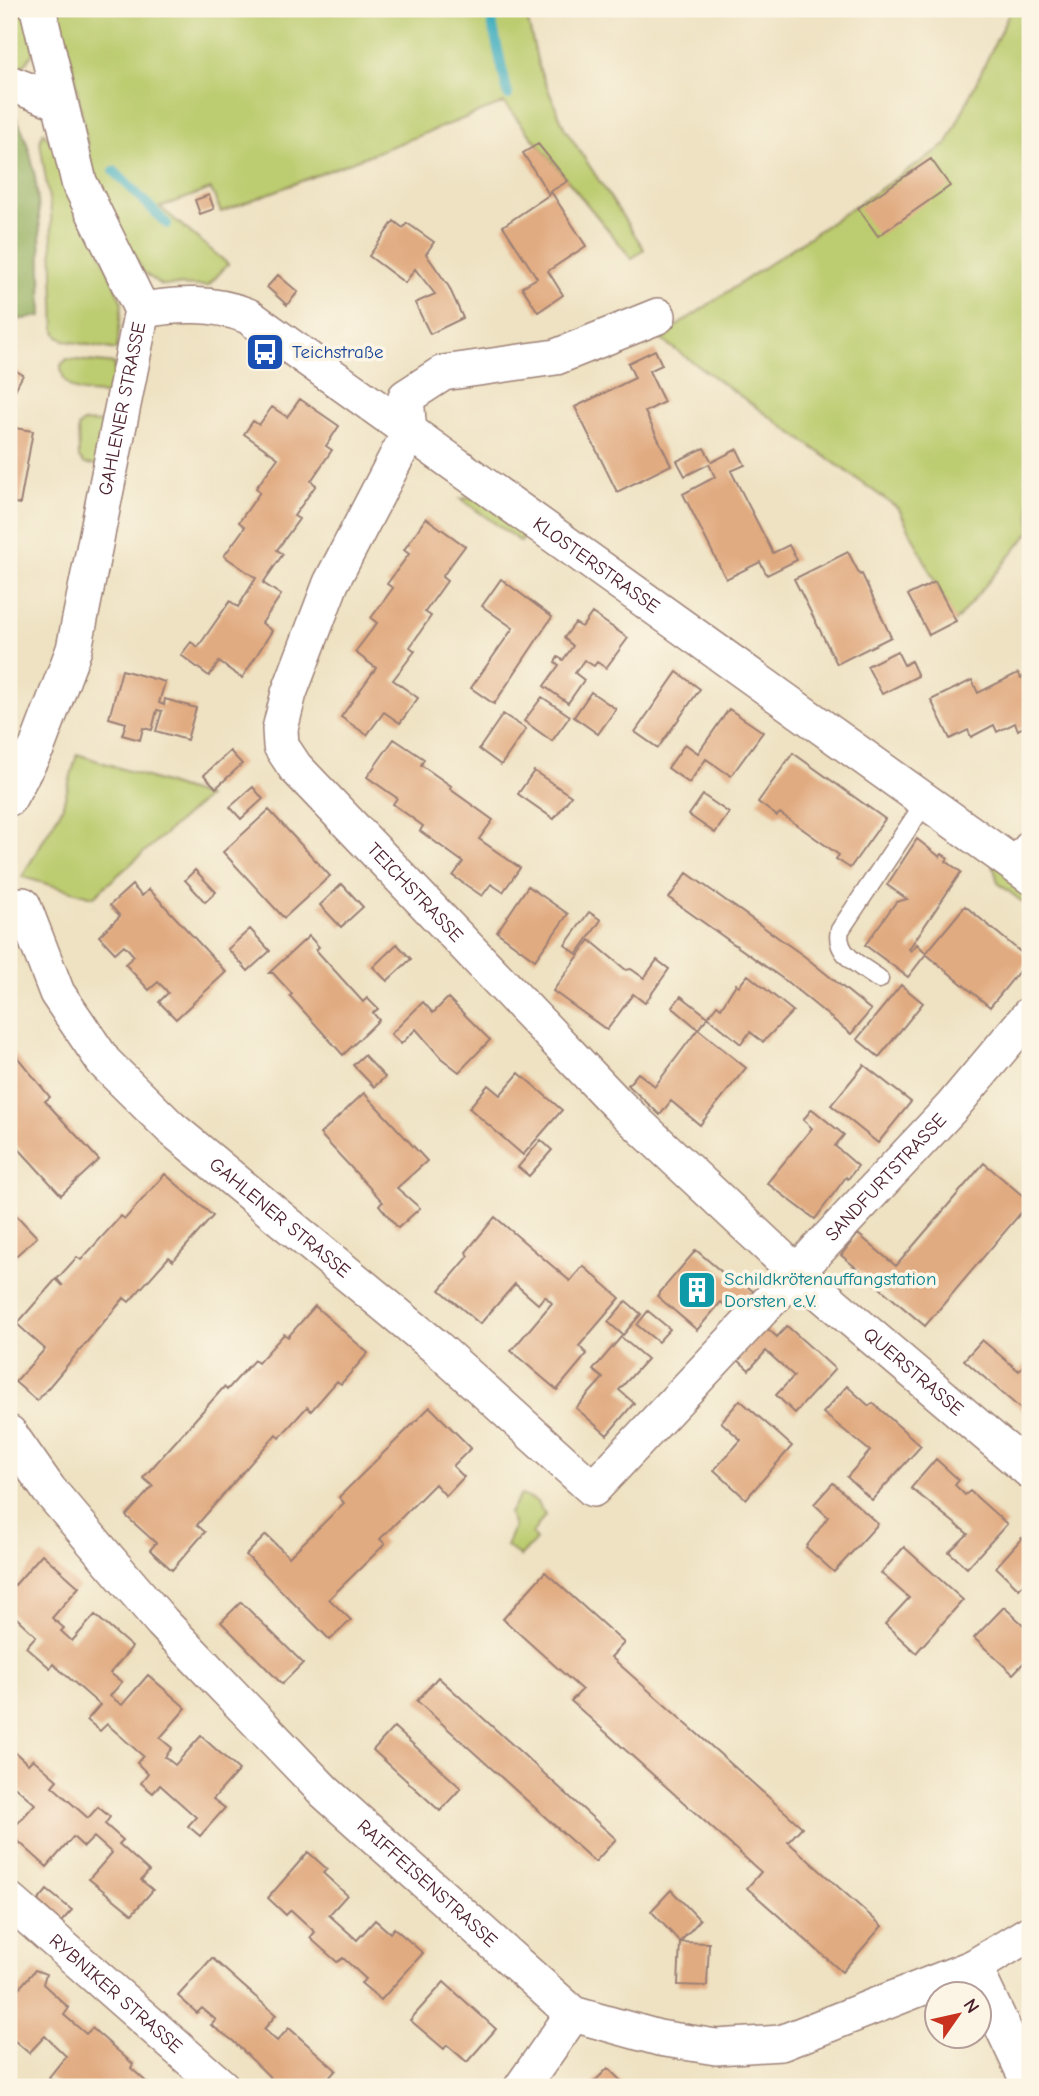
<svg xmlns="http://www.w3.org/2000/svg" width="1039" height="2096" font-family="'Comic Neue',sans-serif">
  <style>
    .green { fill: #bccc6f; stroke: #83764d; stroke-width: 2 }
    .forest { fill: #95b062; stroke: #706846; stroke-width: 2 }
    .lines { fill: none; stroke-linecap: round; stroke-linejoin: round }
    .stream { stroke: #40adbe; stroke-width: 10 }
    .building { fill: #e1ab81 }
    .service-casing { stroke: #9c8076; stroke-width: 21 }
    .minor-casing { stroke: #9c8076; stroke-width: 38 }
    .service { stroke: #fff; stroke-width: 18 }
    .minor { stroke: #fff; stroke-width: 35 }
    .labels { text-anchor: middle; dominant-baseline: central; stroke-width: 7; stroke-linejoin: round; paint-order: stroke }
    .transit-label { font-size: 19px; fill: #164399; stroke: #fcf5e5; text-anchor: start }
    .street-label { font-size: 19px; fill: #4a1f2b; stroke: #fcf5e5 }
    .culture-label { font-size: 19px; fill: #0d838f; stroke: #fcf5e5; text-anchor: start }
  </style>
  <rect width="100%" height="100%" fill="#fcf5e5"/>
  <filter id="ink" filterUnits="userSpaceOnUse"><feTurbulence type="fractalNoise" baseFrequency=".0143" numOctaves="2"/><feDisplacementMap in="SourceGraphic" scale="14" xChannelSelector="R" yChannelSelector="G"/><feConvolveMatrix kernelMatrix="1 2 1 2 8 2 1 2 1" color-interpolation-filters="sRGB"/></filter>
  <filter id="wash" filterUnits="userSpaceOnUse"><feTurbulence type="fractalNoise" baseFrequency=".00686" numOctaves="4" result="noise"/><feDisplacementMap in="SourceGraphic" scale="28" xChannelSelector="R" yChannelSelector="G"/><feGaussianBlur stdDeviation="1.57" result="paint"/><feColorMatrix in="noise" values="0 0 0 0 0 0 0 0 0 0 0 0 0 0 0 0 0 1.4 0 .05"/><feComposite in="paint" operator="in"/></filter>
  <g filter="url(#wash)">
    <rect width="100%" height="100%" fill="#eee2c2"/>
    <path class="green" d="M9 9H26L34 51C28 61 22 71 9 71Z
      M58 9H525L539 68 564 127 644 249 632 259 504 103 221 212 211 189 160 207 228 264 208 286 161 285 143 272 111 212 91 164 73 68Z
      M1011 9H1030V532L955 622 899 509 659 338 947 144Z
      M43 132 59 153 122 303 117 350 66 341 58 337 55 331 51 212 40 142Z
      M67 359 115 364 111 394C88 394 62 395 61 365Z
      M83 422 105 423 99 465 85 464 79 458 78 427Z
      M479 496 527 531 521 542 461 499Z
      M77 754 207 797 93 897 22 877 62 808Z
      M992 861 1030 880V908L998 883Z
      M521 1495 536 1501 545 1515 532 1534 536 1540 520 1557 506 1546 514 1527 509 1513Z"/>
    <path class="forest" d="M9 106C47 159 39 254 42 316L9 321Z"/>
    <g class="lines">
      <path class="stream" d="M489 9 508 95
        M9 147 11 149
        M114 171 167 224"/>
    </g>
    <g id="blocks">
      <path class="building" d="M538 144 568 181 548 193 523 153Z
        M931 159 950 186 878 236 858 208Z
        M552 193 586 246 548 271 563 295 538 312 522 287 537 278 503 226Z
        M209 195 214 209 200 214 195 200Z
        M394 221 403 228 407 223 434 242 426 254 449 287 463 318 430 334 415 303 435 294 415 269 405 283 369 256Z
        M278 275 298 292 287 305 267 287Z
        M655 350 662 365 649 371 664 402 645 412 671 465 617 492 575 407 635 378 628 363Z
        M9 367 23 375 9 401Z
        M300 399 339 426 326 446 332 450 311 481 316 485 294 516 299 519 277 550 283 554 263 583 281 595 262 623 272 631 242 678 219 662 209 676 181 655 191 642 198 647 230 601 238 607 256 578 224 556 245 527 239 522 260 492 256 488 278 458 244 434 253 421 259 425 272 407 287 417Z
        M9 427 33 431 20 504 9 502Z
        M704 448 712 462 737 449 745 465 731 471 773 553 789 545 797 560 767 575 760 562 726 579 683 494 715 477 709 464 685 476 677 461Z
        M426 518 465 546 442 577 447 581 425 612 431 616 410 647 415 651 393 680 418 698 400 723 384 712 367 735 341 717 376 668 355 652 377 623 371 618 393 588 387 584 409 554 404 550Z
        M848 552 860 575 862 574 891 637 837 664 794 579Z
        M501 579 552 617 494 704 471 688 513 628 482 606Z
        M935 582 956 621 929 635 908 595Z
        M592 613 628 638 606 668 597 662 594 666 584 660 575 673 584 680 568 703 544 686 559 665 555 662 558 657 563 660 573 646 564 638 575 623 582 627Z
        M897 651 904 665 911 661 918 676 882 694 867 666Z
        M122 670 165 682 159 703 164 705 165 699 196 708 187 740 156 731 162 711 157 710 152 730 143 728 140 740 122 735 126 723 109 718Z
        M677 672 700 689 658 748 635 732Z
        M1018 673 1021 678 1030 673V723L1018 730 1015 723 997 732 994 725 971 737 968 730 950 739 931 700 972 680 978 693Z
        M591 692 616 709 598 734 574 717Z
        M542 697 570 716 552 741 524 721Z
        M729 709 763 732 731 776 706 759 689 783 668 768 685 744 698 753Z
        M503 714 526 729 501 765 479 749Z
        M394 739 424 759 421 765 451 786 450 789 493 820 479 839 520 868 503 892 491 884 482 896 453 876 463 862 420 831 423 826 393 804 397 798 367 777Z
        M230 751 242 764 216 788 204 775Z
        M793 753 885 819 850 868 836 859 839 855 780 813 777 816 758 802Z
        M534 771 571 796 554 819 518 794Z
        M253 787 263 799 241 819 230 807Z
        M703 795 729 813 715 833 689 815Z
        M269 810 330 876 284 918 223 852Z
        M917 839 940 857 942 854 948 858 946 861 961 872 909 949 911 951 917 944 926 953 965 906 1029 959 990 1007 926 954 908 977 865 945 896 902 907 899 887 885Z
        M195 870 216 892 205 902 185 880Z
        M687 873 804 956 871 1010 851 1034 786 981 669 898Z
        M342 884 363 907 341 927 320 905Z
        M132 885 142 896 149 889 226 972 176 1019 159 1002 168 993 165 989 158 982 149 990 125 964 134 956 127 948 124 945 115 953 99 936 120 916 110 905Z
        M528 886 568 914 535 960 497 932Z
        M589 912 601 920 577 954 565 945Z
        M250 929 270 951 248 971 228 949Z
        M309 936 319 947 316 950 363 1002 367 998 378 1009 373 1013 379 1020 343 1055 290 996 292 994 273 973H269Z
        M590 940 626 970 631 969 644 978 657 960 669 969 645 1003 633 994 607 1030 553 991Z
        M397 944 411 959 387 981 373 967Z
        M748 975 793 1011 763 1042 750 1032 741 1044 708 1017 717 1005 721 1008 736 984 739 986Z
        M901 985 923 1003 879 1057 857 1039Z
        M681 996 708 1017 698 1029 746 1068 700 1125 671 1101 660 1115 628 1085 638 1073 655 1086 698 1029 672 1007Z
        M448 998 490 1040 459 1072 441 1058 416 1029 401 1044 391 1034 423 1002 433 1013Z
        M9 1047 50 1097 45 1101 99 1160 61 1195 9 1138Z
        M364 1055 385 1077 374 1087 353 1065Z
        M864 1065 911 1102 878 1143 831 1105Z
        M519 1073 562 1110 523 1155 469 1108 488 1085 500 1095Z
        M364 1093 427 1161 397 1188 420 1208 398 1228 379 1205 383 1202 320 1134Z
        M812 1109 844 1135 835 1146 858 1166 848 1179 846 1177 815 1219 767 1183 812 1128 803 1120Z
        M541 1140 552 1150 529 1176 518 1167Z
        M984 1163 1030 1202 925 1326 841 1255 858 1234 896 1266Z
        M165 1174 213 1216 173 1261 169 1257 129 1302 124 1298 37 1401 15 1382 45 1349 17 1324 56 1279 63 1286 57 1279 77 1257 81 1260 121 1216 125 1219Z
        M17 1216 37 1237 9 1262V1224Z
        M495 1217 570 1281 583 1266 620 1298 579 1346 587 1354 557 1390 511 1351 552 1303 545 1296 538 1304 515 1284 480 1324 440 1290 469 1256 466 1252Z
        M696 1250 737 1285 740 1280 754 1292 735 1314 721 1302 697 1330 657 1296Z
        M626 1301 641 1314 623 1335 608 1322Z
        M315 1306 368 1353 341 1384 337 1381 311 1411 307 1407 279 1438 276 1434 197 1525 205 1532 172 1570 150 1550 156 1543 126 1516 153 1486 143 1478 224 1387 227 1390 254 1360 258 1363 284 1334 288 1337Z
        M648 1311 670 1329 658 1342 637 1325Z
        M787 1326 835 1369 795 1413 776 1395 794 1376 766 1351 749 1370 737 1359 766 1327 777 1337Z
        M621 1337 647 1359 619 1390 634 1403 607 1435 576 1408 603 1378 593 1370Z
        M982 1340 1019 1371 1030 1357V1417L964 1360Z
        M847 1386 869 1406 873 1403 921 1446 872 1500 847 1477 870 1451 823 1413Z
        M740 1400 792 1446 746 1499 714 1470 741 1440 721 1422Z
        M430 1407 471 1448 453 1466 464 1477 446 1496 435 1484 380 1539 385 1544 329 1599 351 1620 330 1640 246 1555 266 1535 289 1557 344 1503 339 1497Z
        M936 1459 959 1480 955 1485 965 1495 970 1491 1007 1524 967 1568 949 1552 968 1534 911 1488Z
        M833 1483 878 1524 834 1572 806 1547 828 1517 814 1504Z
        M1022 1538 1030 1546V1577L1019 1589 996 1567Z
        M904 1547 963 1600 916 1653 885 1624 909 1598 881 1573Z
        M42 1554 79 1587 52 1618 64 1628 61 1631 72 1641 95 1615 132 1647 110 1673 122 1682 110 1696 122 1705 148 1675 186 1708 160 1738 172 1748 165 1757 175 1765 201 1736 239 1770 213 1799 225 1808 200 1836 188 1826 196 1817 160 1785 153 1793 141 1783 148 1774 137 1763 143 1756 107 1724 100 1731 87 1720 100 1705 53 1664 50 1668 26 1647 36 1636 9 1611V1580L15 1585Z
        M545 1572 624 1643 611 1657 802 1827 788 1842 882 1926 842 1972 747 1888 761 1872 571 1701 582 1690 503 1619Z
        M241 1602 303 1663 282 1684 221 1622Z
        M1004 1607 1030 1631V1656L1013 1674 974 1638Z
        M438 1677 616 1839 595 1862 417 1701Z
        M394 1727 461 1788 440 1811 373 1750Z
        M9 1747 28 1764 33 1759 57 1780 52 1786 88 1818 98 1807 110 1817 105 1824 123 1840 119 1844 149 1871 141 1880 153 1890 132 1914 89 1879 112 1853 94 1837 84 1847 73 1837 47 1867 9 1833 35 1804 12 1784 9 1788Z
        M308 1852 327 1869 323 1873 347 1895 329 1915 357 1940 375 1920 390 1933 394 1928 423 1953 381 2000 361 1983 366 1979 343 1958 337 1962 310 1938 315 1932 291 1910 286 1915 268 1898Z
        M47 1890 72 1910 61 1922 38 1901Z
        M671 1890 700 1920 680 1942 651 1911Z
        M680 1942 709 1943 707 1986 678 1985Z
        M212 1958 276 2015 264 2029 277 2041 289 2028 336 2070 321 2087H280L232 2040 211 2025 216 2020 202 2008 197 2013 178 1996Z
        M35 1970 46 1974 43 1984 69 2008 64 2015 86 2034 92 2028 133 2064 131 2068 152 2087H61L49 2077 66 2056 45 2036 29 2053 9 2036V1987L15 1993Z
        M444 1982 496 2029 467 2062 447 2045 444 2049 410 2020Z
        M608 2068 619 2079 629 2087H589Z"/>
    </g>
  </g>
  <g filter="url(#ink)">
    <use href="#blocks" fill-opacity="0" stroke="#9c8076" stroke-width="2"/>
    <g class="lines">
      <g class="service-casing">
        <path id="service" d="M1009 861 1030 836
          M879 979C861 966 834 954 840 930L926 801"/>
      </g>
      <g class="minor-casing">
        <g id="minor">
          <path d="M9 83 59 102"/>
          <path id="s1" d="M142 310C178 304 214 302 248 316L1030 876"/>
          <path id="s2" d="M658 316 556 357 443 373 406 397 409 433 331 583 289 693 280 729 281 746 295 767 618 1105 796 1272 1030 1471"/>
          <path id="s3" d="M9 798 37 747 74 649 142 310 79 182 38 9"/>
          <path id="s4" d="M23 905 57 993 104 1062 171 1128 436 1347 593 1489 952 1107 1030 1014"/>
          <path id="s5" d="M9 1433 49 1490 162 1622 325 1792 573 2014 659 2038 716 2047 781 2043 974 1967 1030 1933"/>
          <path id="s6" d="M9 1900 222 2087"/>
          <path d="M974 1967 1030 2085"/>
          <path d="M522 2087 573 2014"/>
        </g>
      </g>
      <use href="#service" class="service"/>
      <use href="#minor" class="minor"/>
    </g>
  </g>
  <defs>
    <g id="bus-square" transform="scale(2.0125)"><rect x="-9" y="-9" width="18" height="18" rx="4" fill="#1a4fb4" stroke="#fcf5e5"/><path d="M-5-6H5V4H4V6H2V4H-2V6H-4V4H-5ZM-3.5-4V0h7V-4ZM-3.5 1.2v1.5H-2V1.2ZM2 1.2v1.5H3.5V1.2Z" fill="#fff"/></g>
    <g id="building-square" transform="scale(2.0125)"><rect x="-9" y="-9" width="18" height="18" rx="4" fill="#0f9aa8" stroke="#fcf5e5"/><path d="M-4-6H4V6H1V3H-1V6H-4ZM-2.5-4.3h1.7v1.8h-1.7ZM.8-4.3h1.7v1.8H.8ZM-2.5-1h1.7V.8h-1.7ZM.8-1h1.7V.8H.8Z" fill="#fff"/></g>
  </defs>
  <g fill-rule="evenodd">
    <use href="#bus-square" x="265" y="352"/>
    <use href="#building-square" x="697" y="1290"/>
  </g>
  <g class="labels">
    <g class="transit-label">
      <text x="292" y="352">Teichstraße</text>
    </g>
    <g class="street-label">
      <text stroke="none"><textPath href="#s3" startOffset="408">GAHLENER STRASSE</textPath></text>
      <text stroke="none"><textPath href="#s1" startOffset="536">KLOSTERSTRASSE</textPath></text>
      <text stroke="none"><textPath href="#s2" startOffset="844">TEICHSTRASSE</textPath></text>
      <text stroke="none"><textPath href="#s4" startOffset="1255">SANDFURTSTRASSE</textPath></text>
      <text stroke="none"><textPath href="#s4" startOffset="413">GAHLENER STRASSE</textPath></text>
      <text stroke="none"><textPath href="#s2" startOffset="1536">QUERSTRASSE</textPath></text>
      <text stroke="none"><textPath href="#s5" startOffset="616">RAIFFEISENSTRASSE</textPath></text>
      <text stroke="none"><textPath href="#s6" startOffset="142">RYBNIKER STRASSE</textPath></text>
    </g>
    <g class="culture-label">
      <text x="724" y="1279">Schildkrötenauffangstation<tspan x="724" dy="22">Dorsten e.V.</tspan></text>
    </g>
  </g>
  <rect width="1039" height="2096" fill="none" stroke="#fcf5e5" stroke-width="35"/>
  <g transform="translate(958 2015) rotate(56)"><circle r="33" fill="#fcf5e5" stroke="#b59f9b" stroke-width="2"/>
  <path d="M0-5L12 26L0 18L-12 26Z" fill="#c8321e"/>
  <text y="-10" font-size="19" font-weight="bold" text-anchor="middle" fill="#4a1f2b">N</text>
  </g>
</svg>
